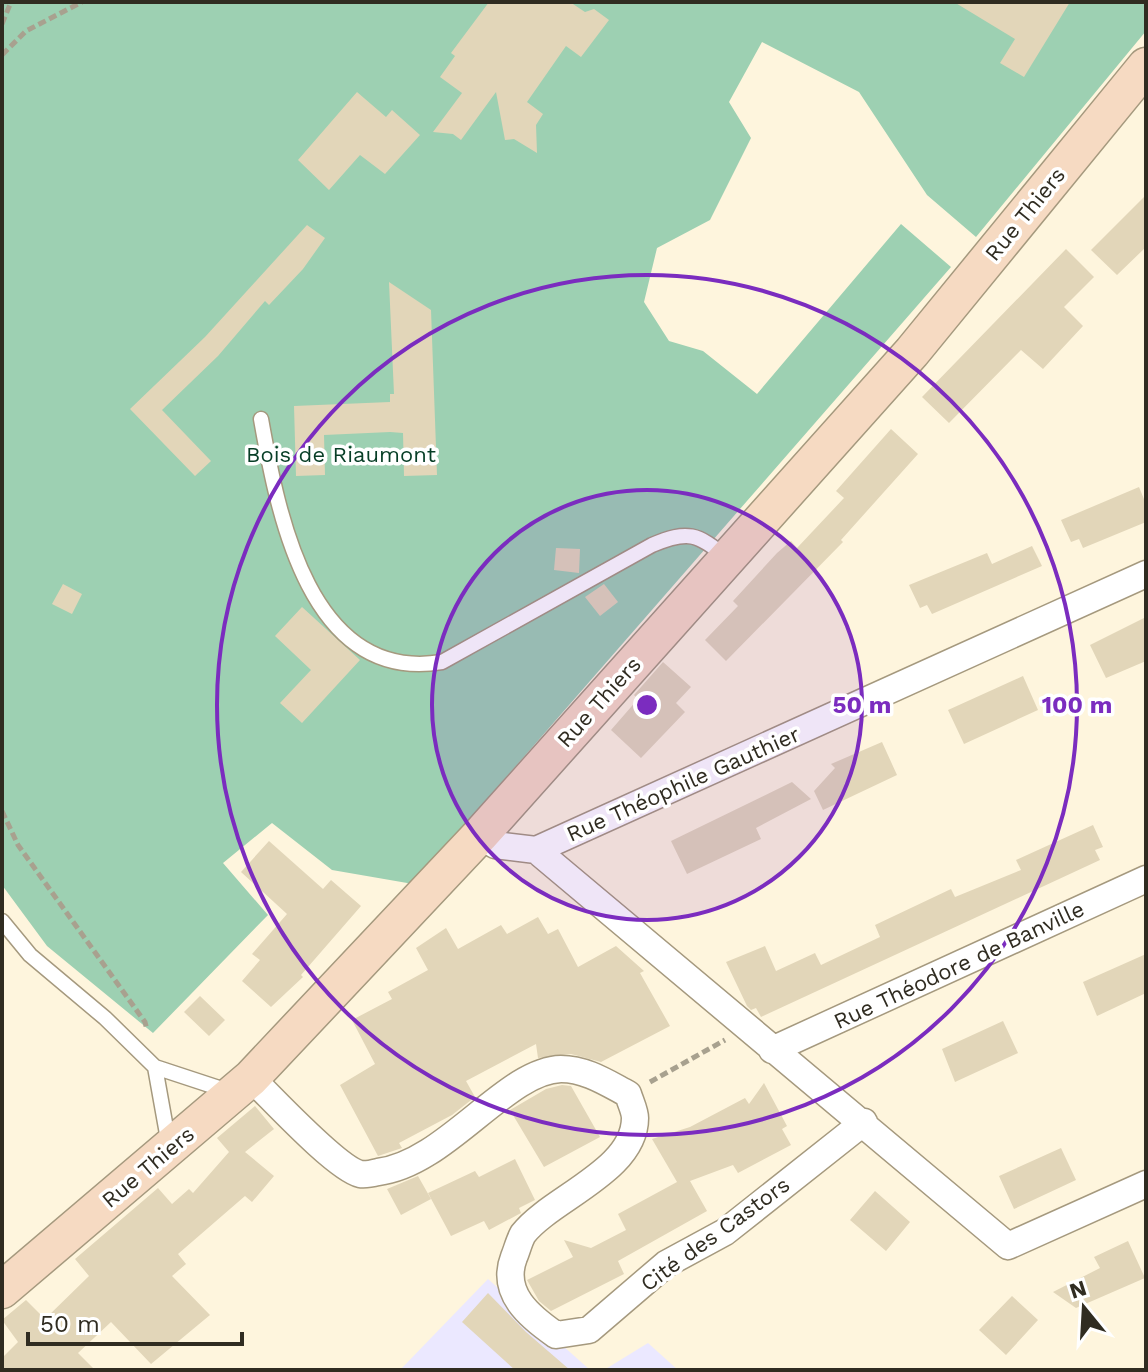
<svg xmlns="http://www.w3.org/2000/svg" width="1148" height="1372" font-family="'Work Sans',sans-serif">
  <style>
    .industrial { fill: #ebe8ff }
    .green { fill: #9dd0b2 }
    .building { fill: #e2d6b9 }
    .lines { fill: none; stroke-linecap: round; stroke-linejoin: round }
    .lane-casing { stroke: #a5997e; stroke-width: 17 }
    .street-casing { stroke: #a5997e; stroke-width: 29 }
    .secondary-casing { stroke: #a5997e; stroke-width: 39 }
    .path { stroke: #a8a18f; stroke-width: 5; stroke-dasharray: 8 4; stroke-linecap: butt }
    .lane { stroke: #fff; stroke-width: 14 }
    .street { stroke: #fff; stroke-width: 26 }
    .secondary { stroke: #f6dac2; stroke-width: 36 }
    .ring { fill: none; stroke: #7b2cbf; stroke-width: 4 }
    .labels { text-anchor: middle; dominant-baseline: central; stroke-width: 7; stroke-linejoin: round; paint-order: stroke }
    .street-label { font-size: 22px; fill: #302c21; stroke: #fff }
    .park-label { font-size: 22px; fill: #073e26; stroke: #fff }
    .centre { fill: #7b2cbf; stroke: #fff; stroke-width: 4 }
    .ring-label { font-size: 24px; text-anchor: middle; font-weight: bold; fill: #7b2cbf; stroke: #fff; stroke-width: 7; stroke-linejoin: round; paint-order: stroke }
  </style>
  <rect width="100%" height="100%" fill="#fef5dd"/>
  <path class="industrial" d="M488 1279 590 1370H400Z
    M648 1343 678 1370H604Z"/>
  <path class="green" d="M2 2H1146V31L976 237 927 195 859 92 762 42 729 102 751 138 710 220 657 248 644 302 669 341 703 351 757 394 901 224 951 267 413 884 332 870 272 823 223 863 268 915 153 1033 47 946 2 885Z"/>
  <path class="building" d="M489 2H570L585 12 594 9 609 20 581 57 566 46 527 102 543 114 536 125 537 153 514 139 505 140 496 92 461 140 453 134 433 132 462 93 440 77 455 56 451 53Z
    M954 2H1070L1024 77 1000 63 1015 39Z
    M357 92 386 117 392 110 420 135 385 174 360 155 329 190 298 160Z
    M1146 195V247L1117 275 1091 250Z
    M307 225 325 238 303 269 269 305 265 301 218 356 162 410 211 461 195 476 130 409 205 337Z
    M1066 249 1094 277 1064 307 1083 326 1043 369 1021 350 949 423 922 397Z
    M389 282 431 310 437 475 404 476 403 433 390 432 324 435 325 475 296 476 294 406 390 402V394H394Z
    M891 429 918 454 841 540 843 542 726 661 705 640 738 606 733 601 777 553 791 541 797 548 844 498 836 491Z
    M1139 487 1146 504V522L1083 548 1079 539 1071 542 1061 520Z
    M1032 546 1042 566 932 614 927 605 920 608 909 585 987 553 992 564Z
    M556 548 580 549 579 573 554 570Z
    M63 584 82 594 72 614 52 604Z
    M604 584 618 602 600 616 585 597Z
    M302 607 360 660 302 723 280 703 311 670 275 636Z
    M1146 617V661L1106 678 1090 645Z
    M663 662 691 687 676 703 685 712 641 758 611 730 638 699 634 695Z
    M1023 676 1038 710 964 744 948 710Z
    M882 742 897 775 823 810 814 791 835 768 831 764Z
    M792 782 811 799 756 828 761 839 687 874 671 841Z
    M1093 825 1103 847 1095 850 1100 860 761 1017 756 1008 751 1010 747 1006 726 962 765 946 776 971 815 953 821 965 880 937 875 925 951 889 955 897 1021 870 1016 860Z
    M269 841 323 889 331 880 361 906 301 975 303 977 271 1007 242 981 260 960 252 954 287 914 241 872Z
    M538 917 548 934 558 929 578 967 616 946 644 971 640 973 670 1026 601 1062 571 1054 538 1058 536 1044 466 1081 475 1097 452 1115 399 1143 402 1148 378 1156 340 1085 375 1064 352 1020 392 999 388 992 428 970 416 948 446 928 458 949 501 925 507 934Z
    M1146 954V993L1097 1016 1083 982Z
    M200 996 225 1020 209 1036 184 1012Z
    M1003 1021 1018 1053 955 1082 942 1049Z
    M764 1083 787 1126 782 1129 791 1145 738 1173 733 1165 690 1181 707 1211 618 1261 624 1274 551 1311 539 1301 527 1280 573 1257 564 1240 591 1248 626 1230 618 1214 677 1182 652 1139 690 1127 745 1098 749 1104Z
    M562 1085 571 1086 600 1137 544 1167 510 1110 546 1089Z
    M255 1106 274 1129 245 1152 274 1176 252 1202 245 1196 178 1254 186 1264 172 1276 210 1315 151 1364 111 1322 78 1353 95 1370H2V1358L18 1342 2 1320 26 1300 45 1319 89 1276 75 1259 158 1188 172 1204 189 1189 193 1193 229 1152 217 1138Z
    M1061 1148 1076 1180 1014 1209 999 1176Z
    M515 1159 535 1200 519 1208 521 1213 489 1230 484 1221 451 1236 428 1193 475 1171 479 1177Z
    M418 1176 431 1199 401 1215 387 1189Z
    M875 1191 910 1222 886 1251 850 1220Z
    M1128 1241 1145 1278 1076 1308 1053 1292 1100 1268 1094 1257Z
    M488 1293 526 1332 570 1370H515L462 1322Z
    M1012 1296 1038 1320 1006 1355 979 1330Z"/>
  <g class="lines">
    <g class="lane-casing">
      <path id="lane" d="M261 419C278 515 310 684 442 662L652 545C688 530 697 533 727 558
        M2 921 30 955 105 1018 155 1067 231 1092
        M155 1067 169 1145"/>
    </g>
    <g class="street-casing">
      <path id="street" d="M480 835 495 845 536 850 1146 574
        M536 850 1008 1246 1146 1184
        M772 1050 1146 879
        M251 1078C272 1098 336 1168 360 1174 365 1175 374 1173 378 1172 446 1164 506 1070 561 1069 586 1069 607 1083 628 1094 630 1101 635 1111 635 1118 635 1171 551 1198 523 1234 519 1241 517 1250 514 1257 500 1293 530 1317 556 1335L589 1330 666 1264 725 1232 864 1122"/>
    </g>
    <g class="secondary-casing">
      <path id="secondary" d="M2 1290 251 1078 480 835 912 352 1146 66"/>
    </g>
    <path class="path" d="M2 24 11 2
      M2 55 26 31 82 2
      M2 811 18 845 145 1022 147 1030
      M650 1082 725 1040"/>
    <use href="#lane" class="lane"/>
    <use href="#street" class="street"/>
    <use href="#secondary" class="secondary"/>
  </g>
  <circle cx="647" cy="705" r="215" fill="#7b2cbf" fill-opacity=".12"/>
  <g class="ring">
    <circle cx="647" cy="705" r="215"/>
    <circle cx="647" cy="705" r="430"/>
  </g>
  <g class="labels">
    <g class="street-label">
      <text transform="translate(1025 214) rotate(-51)">Rue Thiers</text>
      <text transform="translate(599 702) rotate(-48)">Rue Thiers</text>
      <text transform="translate(683 784) rotate(-24)">Rue Théophile Gauthier</text>
      <text transform="translate(959 965) rotate(-25)">Rue Théodore de Banville</text>
      <text transform="translate(148 1167) rotate(-40)">Rue Thiers</text>
      <text transform="translate(715 1234) rotate(-36)">Cité des Castors</text>
    </g>
    <g class="park-label">
      <text x="341" y="454">Bois de Riaumont</text>
    </g>
  </g>
  <circle cx="647" cy="705" r="12" class="centre"/>
  <g class="ring-label">
    <text x="862" y="713">50 m</text>
    <text x="1077" y="713">100 m</text>
  </g>
  <rect width="1148" height="1372" fill="none" stroke="#302c21" stroke-width="8"/>
  <g transform="translate(1084 1308) rotate(342)" stroke="#ffffff" stroke-width="6" paint-order="stroke">
  <path d="M0-6L14 30L0 20L-14 30Z" fill="#302c21"/>
  <text y="-12" font-size="22" font-weight="bold" text-anchor="middle" fill="#302c21">N</text>
  </g>
  <path d="M28 1332v12h214v-12" fill="none" stroke="#302c21" stroke-width="4"/>
  <text x="40" y="1332" font-size="24" fill="#302c21" stroke="#ffffff" stroke-width="6" paint-order="stroke">50 m</text>
</svg>
